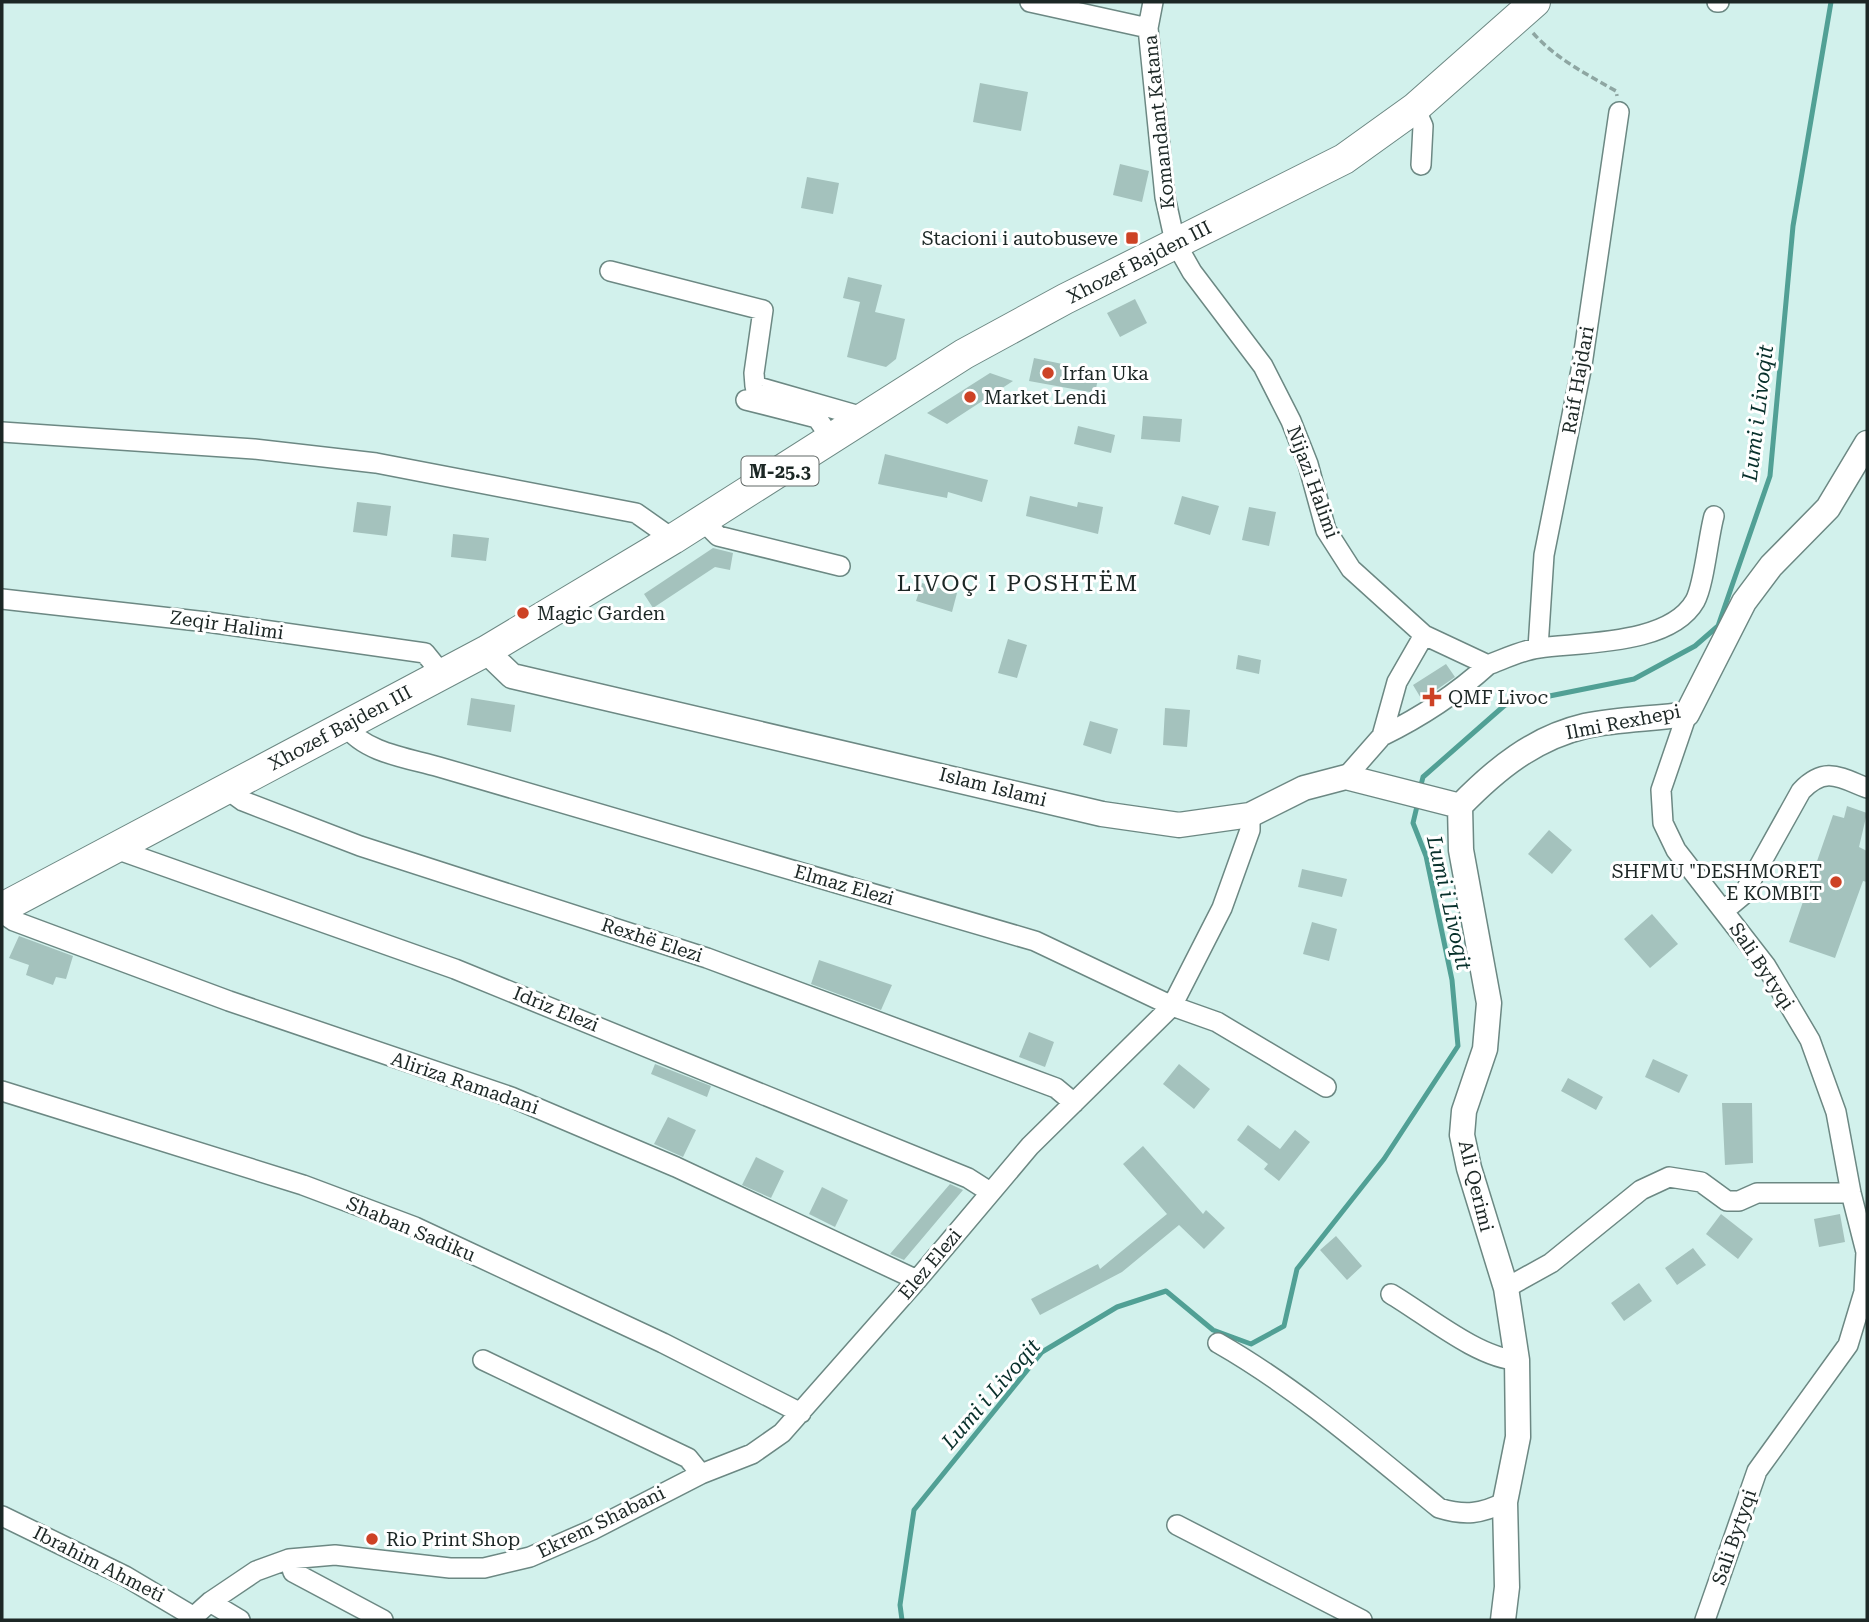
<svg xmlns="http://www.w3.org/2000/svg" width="1869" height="1622" font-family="'Roboto Serif',serif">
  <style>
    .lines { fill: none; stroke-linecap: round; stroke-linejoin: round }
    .stream { stroke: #51a095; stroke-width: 5 }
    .building { fill: #a4c2bd }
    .minor-casing { stroke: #6c8883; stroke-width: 22 }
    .tertiary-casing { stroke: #6c8883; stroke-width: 27 }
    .primary-casing { stroke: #6c8883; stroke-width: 32 }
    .path { stroke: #8ea6a2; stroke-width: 3.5; stroke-dasharray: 7 3.5; stroke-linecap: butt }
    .minor { stroke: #fff; stroke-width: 19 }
    .tertiary { stroke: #fff; stroke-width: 24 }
    .primary { stroke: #fff; stroke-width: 30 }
    .poi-dot { fill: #cd4225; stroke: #fff; stroke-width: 2.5 }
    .labels { text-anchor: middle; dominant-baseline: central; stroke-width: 6; stroke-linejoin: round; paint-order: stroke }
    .shield { fill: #fff; stroke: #606866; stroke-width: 2 }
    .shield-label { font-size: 18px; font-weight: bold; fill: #1c2725 }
    .street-label { font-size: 19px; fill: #1c2725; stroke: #fff }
    .poi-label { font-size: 19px; fill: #1c2725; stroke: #fff; text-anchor: start }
    .water-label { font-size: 21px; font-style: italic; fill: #08302b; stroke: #fff }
    .quarter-label { font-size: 23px; letter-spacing: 2px; fill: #1c2725; stroke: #fff }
  </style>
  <rect width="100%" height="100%" fill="#d2f1ec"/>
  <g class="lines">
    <path class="stream" d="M1420 789 1423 777 1505 705 1634 679 1695 646 1718 626 1770 476 1793 226 1831 2
      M902 1620 900 1605 914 1510 1042 1352 1117 1307 1166 1291 1213 1330 1251 1344 1284 1326 1297 1269 1384 1159 1458 1046 1452 980 1426 856 1413 823 1418 802"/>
  </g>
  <path class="building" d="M980 83 1028 92 1021 131 973 122Z
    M1120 164 1149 171 1142 202 1113 195Z
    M807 177 839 183 833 214 801 208Z
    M848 277 882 285 875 312 905 319 896 359 886 367 847 357 860 302 843 298Z
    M1135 299 1147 323 1120 337 1107 313Z
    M1034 358 1067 365 1066 372 1098 379 1095 393 1029 381Z
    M990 373 1013 381 947 424 927 413Z
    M1143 416 1182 419 1180 442 1141 439Z
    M1078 426 1115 435 1111 453 1074 444Z
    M885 454 988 480 982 502 948 492 947 498 878 484Z
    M1030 496 1077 507 1078 502 1103 507 1098 534 1026 516Z
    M1182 496 1219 506 1210 535 1174 524Z
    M357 502 391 506 387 536 353 532Z
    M1249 507 1276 512 1269 546 1242 540Z
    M453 534 489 538 486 561 451 557Z
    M713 548 733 553 730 570 715 567 653 608 644 594Z
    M922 583 957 593 952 612 916 601Z
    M1008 639 1027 645 1017 678 998 673Z
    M1238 655 1261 660 1259 674 1236 669Z
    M1446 664 1455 677 1422 700 1413 685Z
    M471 698 515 705 511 732 467 725Z
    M1165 708 1190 710 1187 747 1163 745Z
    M1090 721 1118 729 1111 754 1083 745Z
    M1847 806 1867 813 1859 847 1867 851V882L1863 881 1835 958 1789 942 1833 815 1844 818Z
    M1549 830 1572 850 1552 874 1528 854Z
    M1302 869 1347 879 1342 897 1298 887Z
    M1652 914 1678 944 1650 968 1624 939Z
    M1312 922 1337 929 1329 961 1303 954Z
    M19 936 73 956 66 979 56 977 53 985 26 975 29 965 9 958Z
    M819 960 892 985 881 1010 811 984Z
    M1029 1032 1054 1042 1045 1067 1019 1057Z
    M1653 1059 1688 1075 1679 1093 1645 1077Z
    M655 1064 711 1086 707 1097 651 1074Z
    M1179 1064 1210 1089 1194 1109 1163 1084Z
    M1568 1078 1603 1097 1596 1110 1561 1091Z
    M1722 1103H1752L1753 1163 1725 1165Z
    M668 1117 696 1130 683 1157 654 1144Z
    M1248 1125 1280 1149 1295 1130 1310 1142 1279 1181 1264 1169 1268 1164 1237 1140Z
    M1143 1146 1203 1214 1206 1210 1225 1228 1204 1249 1179 1225 1122 1272 1040 1315 1031 1299 1098 1264 1100 1269 1167 1214 1123 1164Z
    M756 1157 784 1171 771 1198 742 1185Z
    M950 1184 963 1190 904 1260 890 1254Z
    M822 1187 848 1200 835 1227 809 1214Z
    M1721 1214 1753 1239 1738 1259 1706 1234Z
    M1840 1214 1845 1242 1819 1247 1814 1219Z
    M1336 1236 1362 1266 1347 1280 1320 1250Z
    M1693 1248 1706 1265 1677 1285 1665 1268Z
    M1639 1283 1652 1301 1624 1321 1611 1303Z"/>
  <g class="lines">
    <g class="minor-casing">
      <path id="minor" d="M1030 2 1148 28
        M1153 2 1148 28 1165 197 1175 242 1192 272 1263 366 1291 421 1308 464 1326 530 1351 569 1424 635 1488 665C1504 659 1522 650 1539 648 1583 642 1670 645 1695 601 1704 585 1708 538 1714 516
        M1717 2H1719
        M1415 108 1423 126 1421 165
        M610 271 763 310 754 373 755 386 863 417
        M746 400 817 418 831 438
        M2 432 254 449 376 463 636 513 673 539
        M702 520 718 536 840 566
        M2 599 207 622 425 653 442 674
        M1538 648 1544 555 1582 365 1619 112
        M1687 714 1661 790 1663 823 1676 850 1766 966 1810 1040 1836 1112 1851 1193 1866 1252 1864 1292 1848 1345 1757 1471 1705 1620
        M346 726C365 753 408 758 439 767L1035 941 1172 1006 1217 1022 1326 1087
        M1382 736C1421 717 1456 694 1488 665
        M1346 777 1382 736 1397 682 1424 635
        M225 788 243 801 360 846 707 958 1056 1088 1074 1103
        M113 848 455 969 968 1178 990 1192
        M1725 910 1743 895 1801 791C1825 766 1839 777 1867 788
        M2 913 14 921 229 1001 511 1097 676 1167 917 1280
        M2 1091 303 1185 415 1227 663 1343 801 1413
        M1506 1288 1551 1263 1641 1190 1669 1177 1701 1182 1727 1201H1739L1757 1193H1851
        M1391 1294C1425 1314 1479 1359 1517 1360
        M1218 1343C1297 1388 1368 1450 1439 1508 1465 1516 1481 1514 1505 1502
        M483 1360 688 1458 701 1474
        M2 1516 125 1576 194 1617
        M1177 1525 1362 1620
        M289 1559 293 1572 383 1620
        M210 1602 240 1620
        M190 1620 210 1602 256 1571 289 1559 335 1555 450 1568H484L530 1557 592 1530 701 1474 752 1454 782 1433 917 1280 1030 1146 1172 1006 1222 908 1250 830V815"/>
    </g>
    <g class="tertiary-casing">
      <path id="tertiary" d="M486 651 512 676 1102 814 1179 825 1250 815 1304 788 1346 777 1460 806
        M1460 806 1461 850 1489 1003 1485 1049 1464 1111 1462 1135 1469 1168 1506 1288 1517 1360 1518 1437 1505 1502 1507 1587 1503 1620
        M1460 806C1496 769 1534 738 1585 726 1618 719 1654 719 1687 714L1744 602 1771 566 1828 508 1867 443"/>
    </g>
    <g class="primary-casing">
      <path id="primary" d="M2 908 486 651 673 539 964 354 1065 299 1344 159 1415 108 1535 2"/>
    </g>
    <path class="path" d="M1533 33C1555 58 1586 74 1616 91L1617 96"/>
    <use href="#minor" class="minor"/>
    <use href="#tertiary" class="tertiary"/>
    <use href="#primary" class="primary"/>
  </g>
  <g class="poi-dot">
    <rect x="1125" y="231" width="14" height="14" rx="3.5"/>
    <circle cx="1048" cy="373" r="7"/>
    <circle cx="970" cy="397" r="7"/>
    <circle cx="523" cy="613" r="7"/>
    <path d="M1428.5 686.5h7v7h7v7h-7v7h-7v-7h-7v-7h7z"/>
    <circle cx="1836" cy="882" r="7"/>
    <circle cx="372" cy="1539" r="7"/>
  </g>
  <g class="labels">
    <rect class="shield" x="741.5" y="456.5" width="77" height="29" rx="5"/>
    <g class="shield-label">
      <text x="780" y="471">M-25.3</text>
    </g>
    <g class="street-label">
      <text transform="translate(1159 122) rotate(-96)">Komandant Katana</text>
      <text transform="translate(1139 262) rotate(-27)">Xhozef Bajden III</text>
      <text transform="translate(1578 380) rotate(-80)">Raif Hajdari</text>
      <text transform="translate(1313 482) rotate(70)">Nijazi Halimi</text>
      <text transform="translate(227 625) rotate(8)">Zeqir Halimi</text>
      <text transform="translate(1623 722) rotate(-11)">Ilmi Rexhepi</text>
      <text transform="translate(340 728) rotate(-28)">Xhozef Bajden III</text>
      <text transform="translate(993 787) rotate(14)">Islam Islami</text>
      <text transform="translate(844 885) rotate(16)">Elmaz Elezi</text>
      <text transform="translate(652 940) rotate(18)">Rexhë Elezi</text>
      <text transform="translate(1762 966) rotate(56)">Sali Bytyqi</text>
      <text transform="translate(556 1009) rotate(22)">Idriz Elezi</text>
      <text transform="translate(465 1083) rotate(19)">Aliriza Ramadani</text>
      <text transform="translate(1476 1186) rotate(76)">Ali Qerimi</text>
      <text transform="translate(411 1229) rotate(23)">Shaban Sadiku</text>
      <text transform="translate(930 1264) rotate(-50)">Elez Elezi</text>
      <text transform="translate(601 1522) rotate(-26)">Ekrem Shabani</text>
      <text transform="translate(1734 1537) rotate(-71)">Sali Bytyqi</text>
      <text transform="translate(99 1564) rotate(27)">Ibrahim Ahmeti</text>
    </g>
    <g class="poi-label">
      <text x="1118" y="238" text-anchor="end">Stacioni i autobuseve</text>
      <text x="1062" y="373">Irfan Uka</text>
      <text x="984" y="397">Market Lendi</text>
      <text x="537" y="613">Magic Garden</text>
      <text x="1448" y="697">QMF Livoc</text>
      <text x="1822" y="871" text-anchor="end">SHFMU "DESHMORET<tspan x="1822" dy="22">E KOMBIT</tspan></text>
      <text x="386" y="1539">Rio Print Shop</text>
    </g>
    <g class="water-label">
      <text transform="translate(1758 413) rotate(-83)">Lumi i Livoqit</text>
      <text transform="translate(1449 903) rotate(77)">Lumi i Livoqit</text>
      <text transform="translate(991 1394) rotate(-49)">Lumi i Livoqit</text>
    </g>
    <g class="quarter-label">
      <text x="1018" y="583">LIVOÇ I POSHTËM</text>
    </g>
  </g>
  <rect width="1869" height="1622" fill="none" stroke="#1c2725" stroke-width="7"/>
</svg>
